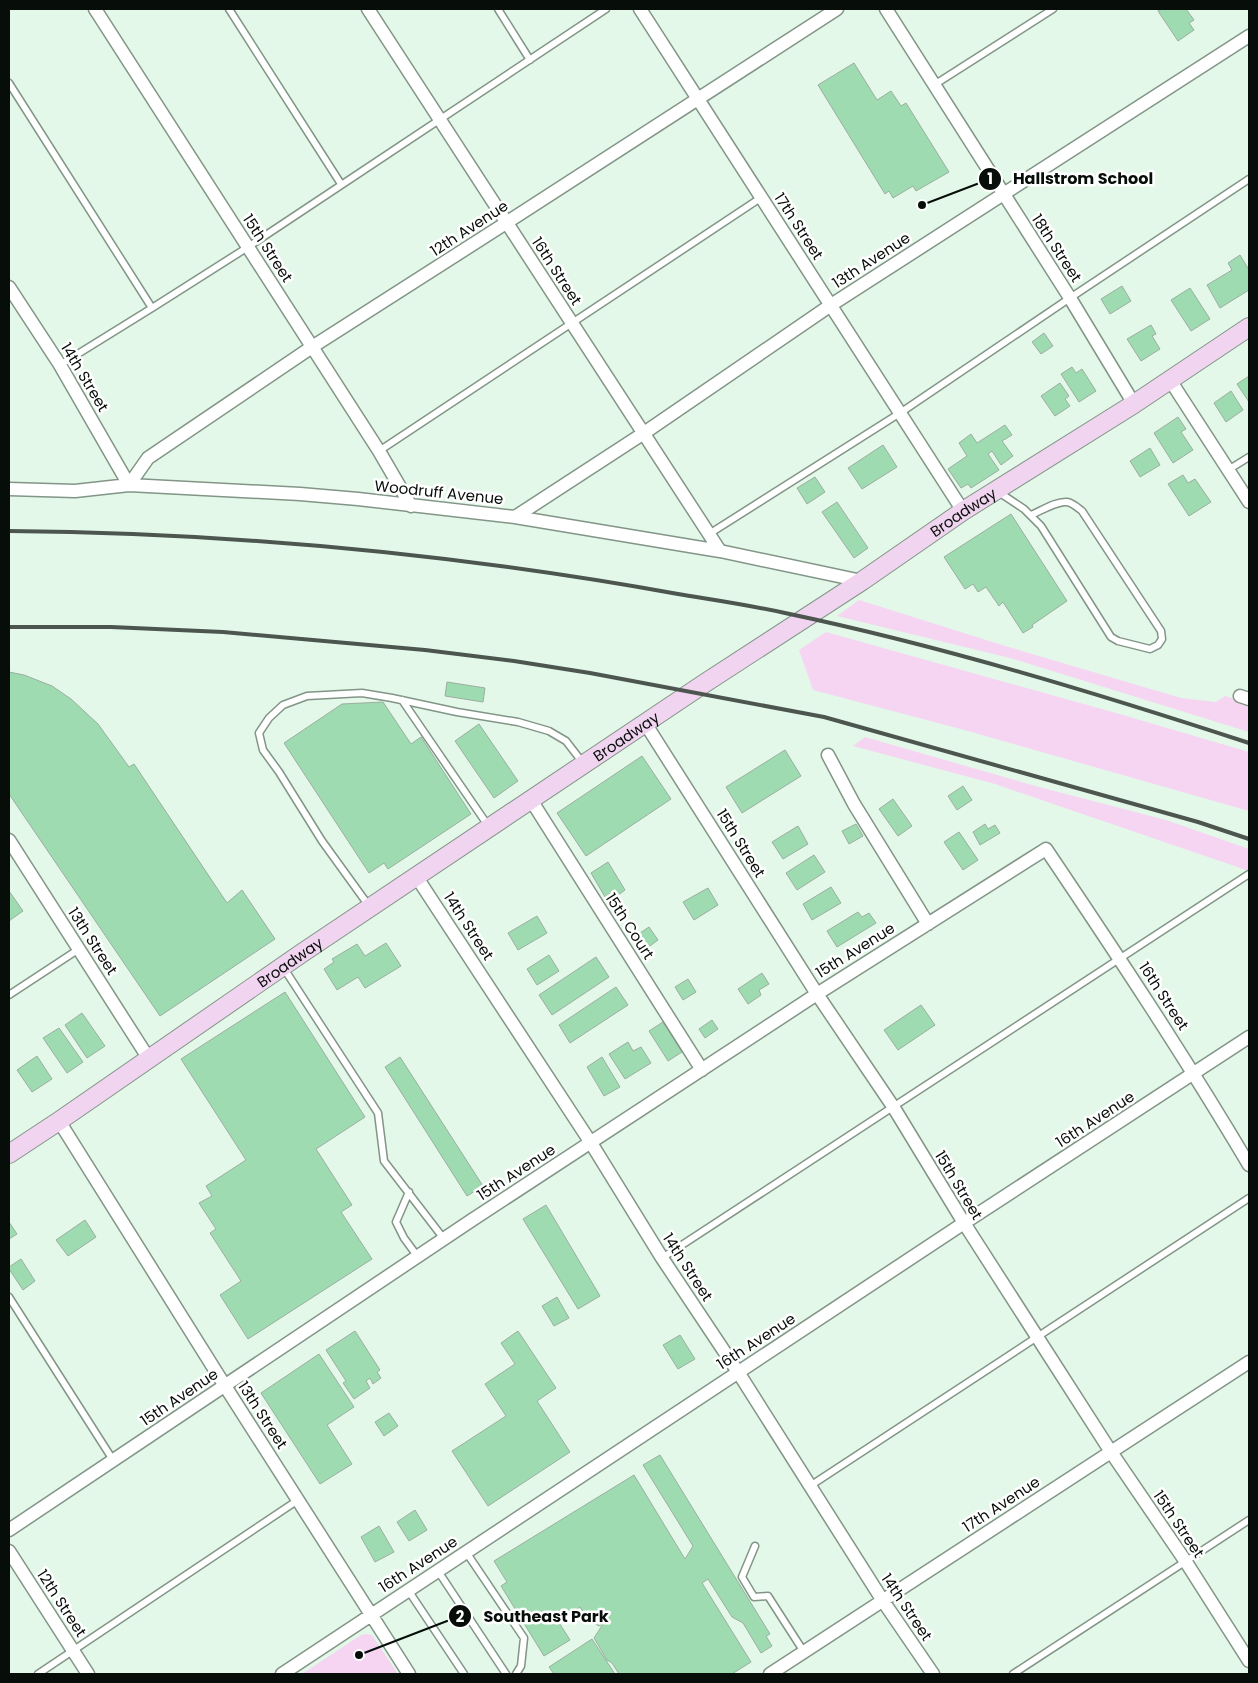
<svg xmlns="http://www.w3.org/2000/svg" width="1258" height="1683" font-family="Poppins,sans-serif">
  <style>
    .green { fill: #f6d5f3 }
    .building { fill: #9fdbb1; stroke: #9baea0 }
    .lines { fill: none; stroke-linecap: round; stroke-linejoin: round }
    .service-casing { stroke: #829587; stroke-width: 9 }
    .minor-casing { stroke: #829587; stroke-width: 15 }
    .secondary-casing { stroke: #829587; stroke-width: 20 }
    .service { stroke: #fff; stroke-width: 6 }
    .minor { stroke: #fff; stroke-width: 12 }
    .secondary { stroke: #f1d4f0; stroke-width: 18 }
    .rail { stroke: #4c564f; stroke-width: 4 }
    .labels { text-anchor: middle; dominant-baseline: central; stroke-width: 5; stroke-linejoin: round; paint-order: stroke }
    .street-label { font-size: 15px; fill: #070d09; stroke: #fff }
    .leader { fill: none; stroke: #070d09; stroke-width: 2 }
    .callout-dot { fill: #070d09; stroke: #fff; stroke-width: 2 }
    .mark-label { font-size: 15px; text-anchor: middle; font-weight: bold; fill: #fff }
    .callout-label { font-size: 16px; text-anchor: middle; font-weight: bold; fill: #070d09; stroke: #fff; stroke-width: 5; stroke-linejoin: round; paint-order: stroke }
  </style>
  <rect width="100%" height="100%" fill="#e3f8e9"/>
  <path class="green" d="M859 600 1002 645 1181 698 1216 702 1225 696 1249 703V732L1010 658 837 616Z
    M826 632 1116 713 1249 752V811L968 731 813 690 799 650Z
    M865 737 1039 787 1166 820 1249 849V871L995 784 853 746Z
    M366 1634 372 1635 398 1674H302L361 1635Z"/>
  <path class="building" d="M1162 9H1186L1194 20 1189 23 1194 30 1178 41 1158 11Z
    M854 63 877 100 891 91 901 106 906 103 949 172 916 191 913 186 893 198 889 191 885 194 818 85Z
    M1240 255 1249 270V290L1220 308 1207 285 1232 270 1228 263Z
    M1122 286 1131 301 1110 314 1101 299Z
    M1190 288 1210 319 1191 331 1171 300Z
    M1151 325 1156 334 1152 336 1160 349 1141 361 1127 339Z
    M1044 333 1053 346 1041 354 1032 342Z
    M1072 367 1076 373 1082 369 1096 391 1079 402 1061 374Z
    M1249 376V402L1237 384Z
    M1060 383 1069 396 1065 399 1070 406 1055 416 1041 396Z
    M1231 391 1243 410 1226 422 1214 403Z
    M1178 417 1186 429 1181 432 1193 450 1173 463 1154 433Z
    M1005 425 1012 435 1002 441 1013 456 1001 465 992 451 988 454 999 470 971 488 968 484 961 488 948 469 967 456 959 443 971 434 977 443Z
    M883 445 897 467 862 489 848 468Z
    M1150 448 1160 465 1140 477 1130 461Z
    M1183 475 1188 483 1195 479 1211 502 1189 516 1168 484Z
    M815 477 825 492 807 504 797 488Z
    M837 502 868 548 854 558 822 512Z
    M1011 514 1067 601 1032 625 1033 627 1023 633 1003 602 999 606 986 587 978 592 973 584 965 589 944 557Z
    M9 672 24 675 52 686 71 699 98 724 129 767 134 764 227 903 242 890 275 939 160 1016 9 794Z
    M447 682 485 688 483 702 445 696Z
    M383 702 411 744 421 737 471 814 388 869 384 863 369 873 284 743 342 704Z
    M479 724 518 781 494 798 455 741Z
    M785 750 801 776 742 813 726 787Z
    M642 756 671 799 586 856 557 813Z
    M963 786 972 800 957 810 948 796Z
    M893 799 912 826 898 836 879 809Z
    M856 824 863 836 849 844 842 831Z
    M985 824 988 829 995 825 1000 833 980 845 973 832Z
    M798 826 808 844 783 859 772 842Z
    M959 832 978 860 963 870 944 842Z
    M814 855 825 872 797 890 786 873Z
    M608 862 625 890 618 895 616 890 605 897 591 873Z
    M831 887 841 903 812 920 803 904Z
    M708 888 718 905 694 920 683 902Z
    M9 891 23 911 9 921Z
    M858 912 862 917 869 913 876 923 837 947 827 931Z
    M537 916 547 933 518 950 508 933Z
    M649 927 658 940 643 951 634 937Z
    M386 943 401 966 365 988 358 977 337 990 324 969 334 962 332 959 357 944 365 956Z
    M549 955 559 971 537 985 527 969Z
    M596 957 609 977 552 1015 539 995Z
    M762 973 769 984 759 990 761 995 748 1004 738 989Z
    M688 979 696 992 683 1000 675 987Z
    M616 987 628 1005 570 1043 559 1025Z
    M285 992 365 1117 316 1149 352 1205 341 1212 372 1259 248 1339 220 1295 241 1281 210 1233 216 1229 199 1203 212 1196 206 1186 246 1160 181 1059Z
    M921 1005 935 1025 898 1050 884 1030Z
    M82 1013 105 1046 87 1058 65 1025Z
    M712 1020 718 1029 705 1038 699 1029Z
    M663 1022 682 1052 668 1061 649 1031Z
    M59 1028 83 1062 67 1073 43 1038Z
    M628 1042 633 1051 641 1047 651 1063 625 1079 609 1054Z
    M37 1056 52 1079 32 1092 17 1070Z
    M400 1057 483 1186 467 1196 385 1067Z
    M602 1057 620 1087 604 1096 587 1067Z
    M546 1205 600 1296 578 1309 523 1219Z
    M85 1220 96 1237 68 1256 56 1240Z
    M9 1222 17 1234 9 1239Z
    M21 1259 35 1281 23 1290 9 1269V1267Z
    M557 1297 569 1318 554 1326 542 1306Z
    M355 1331 380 1370 377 1372 381 1378 373 1384 370 1378 366 1381 370 1388 354 1399 343 1383 346 1381 326 1350Z
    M518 1331 556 1388 537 1401 570 1452 488 1506 452 1451 506 1416 485 1384 515 1364 501 1343Z
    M680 1335 695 1359 678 1369 663 1345Z
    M319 1354 354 1407 327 1425 352 1464 320 1484 261 1393Z
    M389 1413 398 1426 384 1436 375 1422Z
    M660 1455 770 1634 766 1636 772 1646 761 1653 743 1623 732 1617 708 1579 702 1583 751 1662 732 1674H619L612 1663 607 1660 594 1638 603 1624 599 1626 588 1620 580 1607 558 1621 570 1640 544 1656 501 1586 507 1582 494 1561 634 1475 685 1559 693 1546 643 1465Z
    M415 1510 427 1530 409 1541 397 1522Z
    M379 1526 394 1552 375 1562 361 1537Z
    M592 1639 615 1674H554L549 1667Z"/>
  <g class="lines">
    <g class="service-casing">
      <path id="service" d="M229 9 341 184
        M498 9 530 60
        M9 83 152 308 60 365
        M934 85 1053 9
        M152 308 248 247 606 9
        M379 451 762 197
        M1228 470 1249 457
        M997 491 1024 509 1041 526 1111 637 1118 641 1150 649 1158 645 1162 639 1161 631 1082 511C1078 508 1073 503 1067 502 1056 501 1041 511 1031 515
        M709 534 900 413 1070 298 1249 179
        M402 700 489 827
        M369 906 322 841 279 772 263 750 259 733 269 718 283 705 307 696 362 693 392 698 457 712 518 722 549 731 566 741 583 763
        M283 967 378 1113 384 1161 444 1239
        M9 995 79 949
        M409 1192 396 1222 404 1238 418 1257
        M662 1258 1249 874
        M9 1297 113 1460
        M810 1486 1249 1198
        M755 1546 742 1577 754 1597 768 1596 804 1652
        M466 1552 524 1638 521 1666 516 1674
        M438 1571 506 1674
        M408 1590 464 1674
        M38 1674 298 1500
        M1013 1674 1249 1520"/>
    </g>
    <g class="minor-casing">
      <path id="minor" d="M95 9 379 451 411 506
        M368 9 720 551
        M640 9 963 511
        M886 9 1070 298 1134 404
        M9 287 60 365 129 485 148 458 312 347 506 223 837 9
        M1170 380 1249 502
        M9 489 75 491 129 485 300 494 358 499 515 517 720 551 862 581
        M515 517 644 433 831 305 1249 36
        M1240 696 1249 699
        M645 723 817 994 894 1108 964 1223 1111 1452 1186 1562 1249 1661
        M828 755 854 804 928 924
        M531 800 702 1070
        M9 840 149 1059
        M416 876 591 1143 662 1258 738 1372 883 1601 933 1674
        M59 1121 225 1386 409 1674
        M9 1530 472 1220 817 994 1046 849C1116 953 1185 1057 1249 1165
        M9 1551 88 1674
        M282 1674 964 1223 1249 1037
        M770 1674 1249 1362"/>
    </g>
    <g class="secondary-casing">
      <g id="secondary">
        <path id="s1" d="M9 1154 59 1121 302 953 705 683 862 581 963 511 1134 404 1249 327"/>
      </g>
    </g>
    <use href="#service" class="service"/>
    <use href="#minor" class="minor"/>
    <use href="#secondary" class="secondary"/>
    <path class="rail" d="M9 531C233 533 457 554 678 594 714 600 749 605 785 613 942 646 1096 693 1249 743
      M9 627H111L223 632 425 650 514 661 590 673 824 717 1198 822 1249 839"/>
  </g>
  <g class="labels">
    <g class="street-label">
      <text transform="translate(799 226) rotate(57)">17th Street</text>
      <text transform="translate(469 228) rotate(-33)">12th Avenue</text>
      <text transform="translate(268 248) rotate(57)">15th Street</text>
      <text transform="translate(1057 248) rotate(57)">18th Street</text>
      <text transform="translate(871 260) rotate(-33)">13th Avenue</text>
      <text transform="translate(557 271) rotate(57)">16th Street</text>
      <text transform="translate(85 377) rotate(59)">14th Street</text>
      <text transform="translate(439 492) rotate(6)">Woodruff Avenue</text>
      <text stroke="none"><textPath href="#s1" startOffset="1150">Broadway</textPath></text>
      <text stroke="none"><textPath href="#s1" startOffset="745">Broadway</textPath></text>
      <text transform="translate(741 843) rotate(58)">15th Street</text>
      <text transform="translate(469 926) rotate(57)">14th Street</text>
      <text transform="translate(630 926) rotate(57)">15th Court</text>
      <text transform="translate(93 941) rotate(57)">13th Street</text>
      <text transform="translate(855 950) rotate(-32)">15th Avenue</text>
      <text stroke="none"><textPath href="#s1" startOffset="340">Broadway</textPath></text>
      <text transform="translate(1164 996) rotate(57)">16th Street</text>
      <text transform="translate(1095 1119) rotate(-33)">16th Avenue</text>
      <text transform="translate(516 1172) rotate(-33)">15th Avenue</text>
      <text transform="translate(959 1185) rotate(59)">15th Street</text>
      <text transform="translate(688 1267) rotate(57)">14th Street</text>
      <text transform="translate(756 1341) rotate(-33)">16th Avenue</text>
      <text transform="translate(179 1397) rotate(-34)">15th Avenue</text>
      <text transform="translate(263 1415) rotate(57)">13th Street</text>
      <text transform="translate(1001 1504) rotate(-33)">17th Avenue</text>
      <text transform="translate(1179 1524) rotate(56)">15th Street</text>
      <text transform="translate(418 1564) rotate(-33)">16th Avenue</text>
      <text transform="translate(62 1603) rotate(57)">12th Street</text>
      <text transform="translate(907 1607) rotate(56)">14th Street</text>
    </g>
  </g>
  <path class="leader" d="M922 205L990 179M359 1655L460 1616"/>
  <g class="callout-dot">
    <circle cx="922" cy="205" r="5"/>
    <circle cx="359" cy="1655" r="5"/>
    <circle cx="990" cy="179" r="12"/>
    <circle cx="460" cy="1616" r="12"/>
  </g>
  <g class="mark-label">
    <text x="990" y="184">1</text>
    <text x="460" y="1622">2</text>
  </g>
  <g class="callout-label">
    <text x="1083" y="184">Hallstrom School</text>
    <text x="546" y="1622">Southeast Park</text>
  </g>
  <rect width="1258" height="1683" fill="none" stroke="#070d09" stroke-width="20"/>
</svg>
